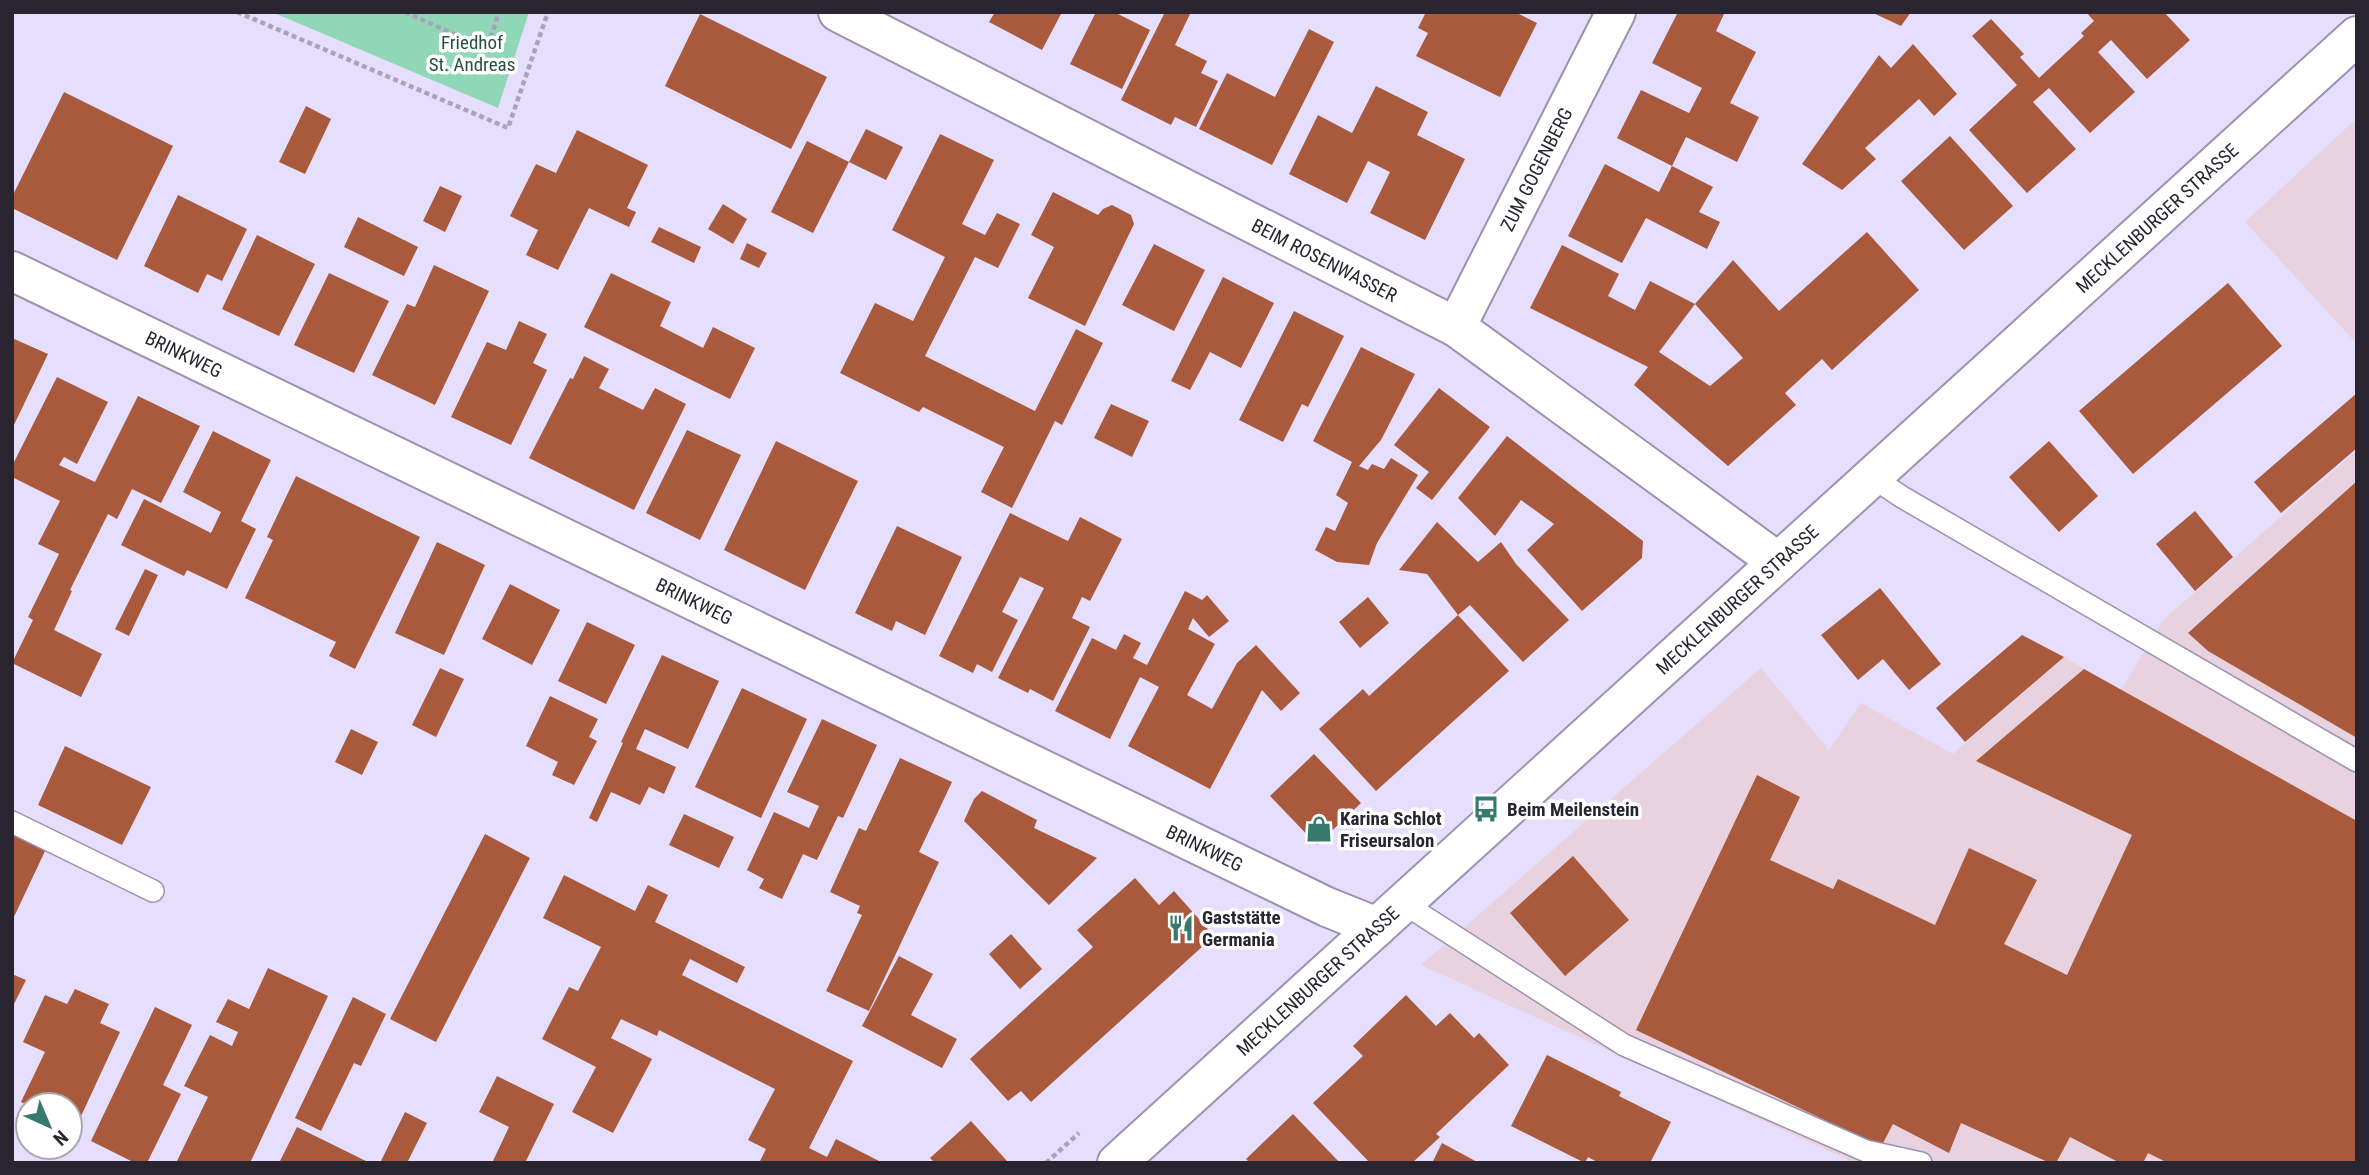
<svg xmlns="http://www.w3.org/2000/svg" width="2369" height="1175" font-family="'Roboto Condensed',sans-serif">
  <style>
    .commercial { fill: #e9d2df }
    .green { fill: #8fd7b6 }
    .building { fill: #a9593c }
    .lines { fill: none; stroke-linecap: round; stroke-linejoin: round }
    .service-casing { stroke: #9a92af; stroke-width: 24 }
    .minor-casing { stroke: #9a92af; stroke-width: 42 }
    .tertiary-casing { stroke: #9a92af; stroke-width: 42 }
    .path { stroke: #a8a2ba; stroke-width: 4.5; stroke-dasharray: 5 3.5; stroke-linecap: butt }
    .service { stroke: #fff; stroke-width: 21 }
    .minor { stroke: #fff; stroke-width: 38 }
    .tertiary { stroke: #fff; stroke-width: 38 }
    .labels { text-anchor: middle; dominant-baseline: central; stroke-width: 7; stroke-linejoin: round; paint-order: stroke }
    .park-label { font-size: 19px; fill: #25503e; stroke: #fff }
    .street-label { font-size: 19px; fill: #282530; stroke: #fff }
    .poi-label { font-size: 19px; font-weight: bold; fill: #282530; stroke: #fff; text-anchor: start }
  </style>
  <rect width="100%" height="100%" fill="#e6defd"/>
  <path class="commercial" d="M2357 118V344L2245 222Z
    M2357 450V1163H1855L1421 965 1761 668 1829 750 1861 703 1953 754 2064 657 2121 690 2164 619Z"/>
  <path class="green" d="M272 12H529L498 108Z"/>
  <path class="building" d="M995 12H1062L1042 50 989 22Z
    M1096 12H1114L1150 30 1122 89 1070 64Z
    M1165 12H1191L1175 45 1207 61 1201 73 1218 81 1196 127 1175 117 1171 125 1121 100Z
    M1426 12H1515L1537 23 1500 97 1416 56 1428 33 1418 28Z
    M1678 12H1725L1716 31 1756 52 1730 103 1759 117 1737 162 1686 137 1672 166 1617 138 1641 90 1689 113 1702 88 1652 63Z
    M1871 12H1911L1901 26Z
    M2086 12H2164L2190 40 2147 79 2111 40 2098 52 2135 92 2090 133 2049 88 2033 102 2076 149 2027 193 1969 130 2017 85 1972 36 1991 19 2024 54 2020 57 2039 78 2084 36 2081 33 2094 21Z
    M700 14 827 77 791 149 665 86Z
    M1309 29 1334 42 1272 165 1199 129 1227 73 1275 97Z
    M1913 44 1957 94 1934 116 1919 99 1865 148 1876 159 1842 190 1802 164 1879 55 1891 68Z
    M1376 86 1428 112 1417 135 1465 159 1425 240 1370 213 1390 172 1368 161 1347 203 1289 174 1318 115 1352 133Z
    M64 92 173 146 117 260 12 208V197Z
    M306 106 331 119 305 174 279 162Z
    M866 129 903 147 886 180 849 162Z
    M577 130 648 165 627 208 636 212 629 227 589 208 558 270 526 255 538 230 510 216 536 164 556 173Z
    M940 134 994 160 962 224 985 235 997 213 1020 224 998 268 975 257 925 356 1035 411 1076 329 1103 343 1062 425 1055 421 1012 508 981 492 1004 447 923 407 919 412 840 373 875 303 913 321 945 257 892 230Z
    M1950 136 2013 206 1964 250 1901 181Z
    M807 141 849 162 813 233 771 212Z
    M1605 164 1659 192 1672 166 1713 187 1699 212 1720 222 1707 249 1646 218 1622 263 1568 236Z
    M440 186 462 196 445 232 423 221Z
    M1053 192 1098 215 1103 209 1112 205 1131 215 1134 224 1085 326 1028 298 1054 247 1031 235Z
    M178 195 247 229 222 281 207 274 198 293 144 266Z
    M723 204 747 219 733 244 708 229Z
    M358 217 418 247 404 276 344 247Z
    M659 227 701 247 694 263 651 242Z
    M1867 232 1919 290 1832 370 1822 359 1785 393 1796 405 1728 466 1634 385 1648 367 1530 308 1562 245 1619 274 1608 296 1635 310 1650 281 1695 304 1659 352 1710 386 1743 358 1695 304 1733 260 1779 311Z
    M257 235 315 264 279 336 222 309Z
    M747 243 767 253 759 268 740 259Z
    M1154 244 1205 270 1174 331 1122 305Z
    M434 265 489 291 435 405 372 375 407 304 415 307Z
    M329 273 389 301 354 373 294 345Z
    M611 273 671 302 660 326 703 348 713 327 755 348 730 399 584 327Z
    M1223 277 1274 303 1241 368 1210 352 1190 390 1171 381Z
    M2228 283 2282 346 2133 474 2079 411Z
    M1294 311 1344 336 1308 407 1302 404 1283 442 1239 420Z
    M519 321 547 334 533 363 547 370 511 445 451 417 487 342 506 350Z
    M12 338 48 354 12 429Z
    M1361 347 1415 374 1381 440 1359 466 1368 470 1372 464 1384 469 1391 458 1418 475 1377 543 1369 565 1337 562 1315 550 1326 527 1335 531 1348 503 1336 495 1352 462 1313 441Z
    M584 356 609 369 599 388 643 410 655 388 686 404 634 510 529 458 570 378 573 379Z
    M57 377 108 402 77 464 64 457 59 465 95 482 138 396 200 426 161 503 132 489 117 519 108 514 70 590 72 591 54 630 102 654 81 697 12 663 33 620 28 617 59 554 38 544 60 501 12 477V466Z
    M1439 388 1490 427 1432 500 1416 488 1429 472 1394 445Z
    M2357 393V448L2281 513 2254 482Z
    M1111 404 1149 421 1132 457 1094 438Z
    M687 430 741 455 700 540 646 513Z
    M213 431 271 460 241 521 256 529 227 589 187 570 184 576 121 545 144 499 211 533 221 512 183 492Z
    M1507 436 1643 541 1642 558 1582 611 1527 550 1554 524 1521 500 1495 536 1458 498Z
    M776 441 858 481 805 590 724 550Z
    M2049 441 2098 496 2059 532 2009 477Z
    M296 476 420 537 355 669 329 656 336 642 245 598 273 540 267 537Z
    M2357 481V738L2208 651 2188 633Z
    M2195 511 2233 557 2195 591 2156 544Z
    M1010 513 1068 541 1080 517 1122 539 1090 601 1082 597 1072 618 1090 627 1053 701 1030 689 1028 693 998 678 1044 588 1020 577 1002 612 1018 620 992 672 977 664 973 673 939 656Z
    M1437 522 1478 562 1501 542 1516 564 1569 620 1523 662 1470 605 1458 615 1427 574 1399 570Z
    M897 526 962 557 925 635 896 621 892 631 855 613Z
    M437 542 485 565 444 655 395 633Z
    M145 569 158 575 129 636 115 629Z
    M510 584 560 610 532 665 482 639Z
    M1880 588 1941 664 1909 690 1883 659 1858 680 1821 635Z
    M1185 591 1202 600 1207 595 1229 621 1209 637 1193 618 1188 629 1215 644 1187 695 1212 709 1237 663 1256 645 1300 693 1281 711 1262 690 1210 789 1128 746 1159 687 1140 677 1110 739 1055 711 1092 638 1116 650 1124 634 1141 643 1133 658 1147 665Z
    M1368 597 1389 623 1360 648 1339 622Z
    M1458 615 1509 671 1376 791 1319 729 1363 689 1369 696Z
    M587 622 635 645 606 704 558 681Z
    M2022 635 2064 657 1965 742 1936 708Z
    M662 655 719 681 688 749 645 729 636 749 676 767 664 794 649 787 640 805 611 792 597 822 589 818 623 743 621 742Z
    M440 668 464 679 436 737 412 725Z
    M2084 669 2357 821V1163H2168L2148 1153 2143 1163H2120L2070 1137 2056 1163H2050L1961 1123 1949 1153 1893 1124 1881 1147 1636 1030 1757 775 1800 797 1770 860 1833 889 1838 879 1935 925 1969 848 2037 880 2004 944 2067 975 2132 835 1976 761Z
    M742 688 807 719 761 818 695 787Z
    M550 696 598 719 589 737 597 741 574 785 552 775 558 762 526 746Z
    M822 719 877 745 843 818 838 816 817 860 803 854 782 899 759 888 764 879 747 870 774 812 809 828 819 806 787 792Z
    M351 729 378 742 362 775 335 762Z
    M65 746 151 787 122 845 38 805Z
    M1314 754 1361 803 1317 845 1270 796Z
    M900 758 952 782 919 852 939 862 869 1011 826 991 862 915 857 913 860 906 830 892 859 828 866 831Z
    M982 791 1037 820 1034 828 1097 858 1049 905 964 821 974 799Z
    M684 814 734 837 719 868 669 845Z
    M12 833 46 849 12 921Z
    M485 834 530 858 436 1042 390 1019Z
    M1573 856 1629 920 1565 976 1510 913Z
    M564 875 635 911 648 885 668 895 655 922 745 967 737 983 690 959 682 975 853 1061 809 1148 827 1157 836 1139 883 1163H759L766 1149 748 1140 775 1089 659 1030 657 1036 621 1019 611 1038 652 1059 613 1133 572 1112 596 1067 542 1039 569 987 578 991 601 947 543 918Z
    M1135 878 1159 905 1174 891 1214 936 1031 1102 1021 1091 1008 1101 970 1059 1093 947 1077 930Z
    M1011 934 1042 969 1020 989 989 954Z
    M899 956 933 974 911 1015 957 1039 942 1068 862 1026Z
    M268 968 328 996 250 1163H176L208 1097 184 1086 210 1035 232 1046 238 1032 216 1022 228 999 249 1009Z
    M12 974 26 980 12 1008Z
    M75 989 109 1004 100 1023 120 1032 76 1127 70 1125V1105H28L21 1102 45 1052 23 1042 45 995 67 1004Z
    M1406 995 1436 1026 1450 1013 1474 1038 1479 1033 1509 1065 1436 1134 1440 1137 1412 1163H1370L1313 1103 1363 1056 1353 1046Z
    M353 997 386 1014 361 1066 354 1063 321 1131 295 1118Z
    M155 1007 192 1025 163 1085 181 1094 147 1163H135L91 1141Z
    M1547 1055 1621 1092 1619 1096 1671 1122 1650 1163H1599L1588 1157 1585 1163 1511 1126Z
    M497 1076 554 1104 525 1163H492L509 1127 479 1112Z
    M405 1112 427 1123 407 1163H380Z
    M1293 1114 1340 1163H1250L1246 1159Z
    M971 1121 1007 1161 1004 1163H935L930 1158Z
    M297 1127 370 1163H279Z
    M1442 1143 1479 1163H1432Z"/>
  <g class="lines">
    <g class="service-casing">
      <path id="service" d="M1872 477 1902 497 2357 761
        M12 822 153 891
        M1403 903 1624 1045 1866 1151 1921 1163"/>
    </g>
    <g class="minor-casing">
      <g id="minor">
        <path id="s1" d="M838 12 1456 327 1778 562"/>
        <path id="s2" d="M12 271 1327 907 1377 927"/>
        <path id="s3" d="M1456 327 1616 12"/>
      </g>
    </g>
    <g class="tertiary-casing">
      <g id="tertiary">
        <path id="s4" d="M1117 1163 2357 36"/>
      </g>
    </g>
    <path class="path" d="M237 12 508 128 548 12
      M405 12 487 49 499 12
      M1046 1163 1079 1133"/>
    <use href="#service" class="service"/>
    <use href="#minor" class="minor"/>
    <use href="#tertiary" class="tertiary"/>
  </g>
  <defs>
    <g id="bus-bare" transform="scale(2.1)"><path d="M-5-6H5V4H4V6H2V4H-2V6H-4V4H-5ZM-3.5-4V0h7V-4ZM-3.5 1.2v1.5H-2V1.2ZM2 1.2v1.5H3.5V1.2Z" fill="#367a6d" stroke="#fff" stroke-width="2.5" paint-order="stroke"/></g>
    <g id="shop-bare" transform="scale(2.1)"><path d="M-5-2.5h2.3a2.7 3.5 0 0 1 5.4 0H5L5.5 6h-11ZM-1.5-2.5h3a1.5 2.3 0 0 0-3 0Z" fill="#367a6d" stroke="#fff" stroke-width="2.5" paint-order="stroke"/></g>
    <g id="restaurant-bare" transform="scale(2.1)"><path d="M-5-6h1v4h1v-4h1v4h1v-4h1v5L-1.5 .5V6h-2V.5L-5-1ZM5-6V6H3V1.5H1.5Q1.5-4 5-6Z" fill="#367a6d" stroke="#fff" stroke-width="2.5" paint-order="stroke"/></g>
  </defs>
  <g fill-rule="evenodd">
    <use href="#bus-bare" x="1486" y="809"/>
    <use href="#shop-bare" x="1319" y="829"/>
    <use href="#restaurant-bare" x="1181" y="928"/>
  </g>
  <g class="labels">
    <g class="park-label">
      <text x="472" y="42">Friedhof<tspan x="472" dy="22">St. Andreas</tspan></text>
    </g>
    <g class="street-label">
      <text stroke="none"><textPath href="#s3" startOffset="177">ZUM GOGENBERG</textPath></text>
      <text stroke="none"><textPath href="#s4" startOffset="1405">MECKLENBURGER STRASSE</textPath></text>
      <text stroke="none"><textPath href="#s1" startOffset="546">BEIM ROSENWASSER</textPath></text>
      <text stroke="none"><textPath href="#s2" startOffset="191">BRINKWEG</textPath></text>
      <text stroke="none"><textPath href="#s4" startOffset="838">MECKLENBURGER STRASSE</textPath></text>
      <text stroke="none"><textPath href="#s2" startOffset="758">BRINKWEG</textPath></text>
      <text stroke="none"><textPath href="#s2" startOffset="1325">BRINKWEG</textPath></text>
      <text stroke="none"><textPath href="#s4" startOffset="271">MECKLENBURGER STRASSE</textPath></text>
    </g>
    <g class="poi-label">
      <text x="1507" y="809">Beim Meilenstein</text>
      <text x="1340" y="818">Karina Schlot<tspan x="1340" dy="22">Friseursalon</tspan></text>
      <text x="1202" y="917">Gaststätte<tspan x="1202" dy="22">Germania</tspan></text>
    </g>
  </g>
  <rect width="2369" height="1175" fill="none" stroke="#282530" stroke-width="28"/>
  <g transform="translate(49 1126) rotate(136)"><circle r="33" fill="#ffffff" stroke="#a9a8ac" stroke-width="2"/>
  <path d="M0-5L12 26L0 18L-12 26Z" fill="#367a6d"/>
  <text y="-10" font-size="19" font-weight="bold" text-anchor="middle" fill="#282530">N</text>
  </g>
</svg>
